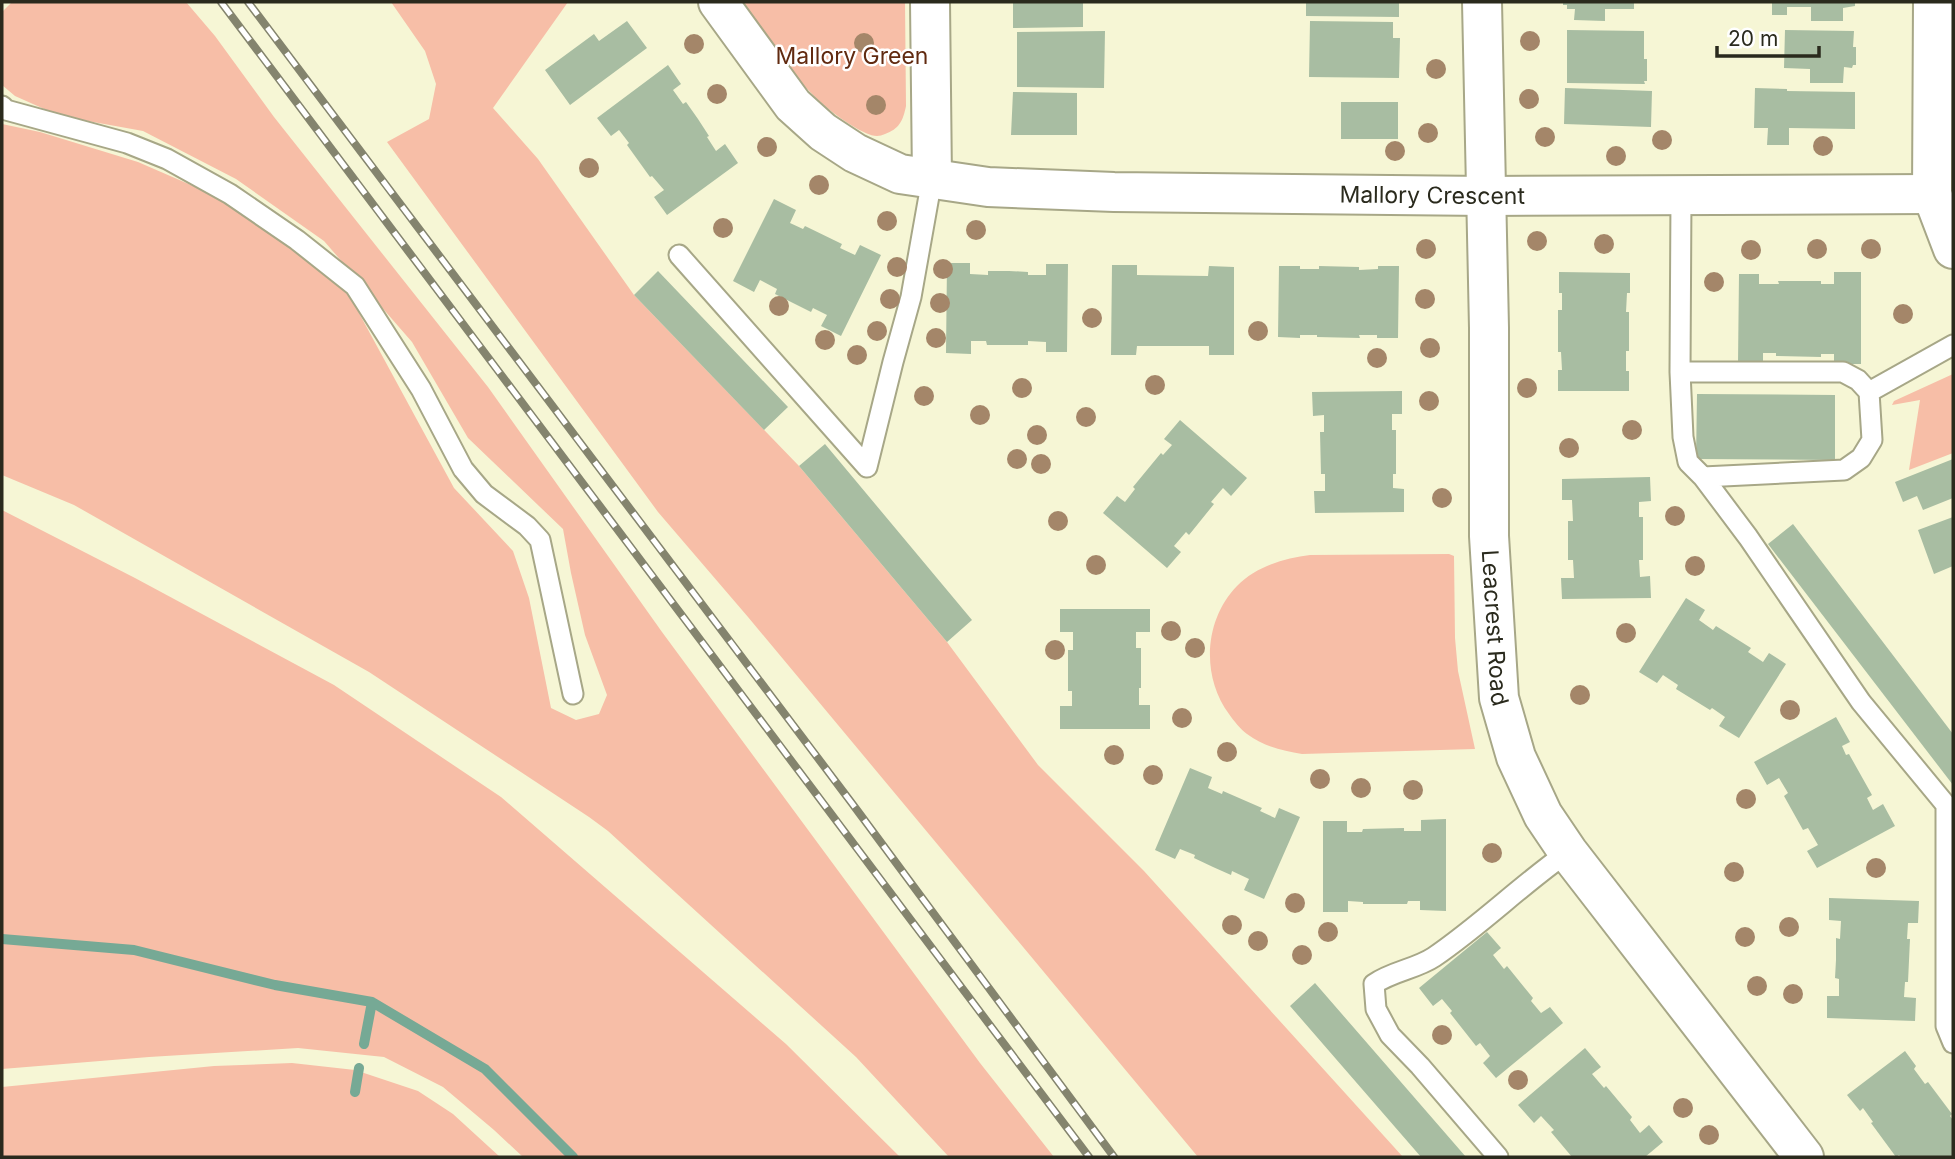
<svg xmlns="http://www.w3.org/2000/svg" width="1955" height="1159" font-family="Inter,sans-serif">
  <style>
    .green { fill: #f7bea7 }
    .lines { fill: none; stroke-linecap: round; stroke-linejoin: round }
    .stream { stroke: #76a995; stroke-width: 10 }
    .building { fill: #a8bda2 }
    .lane-casing { stroke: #a7a787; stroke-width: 23 }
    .street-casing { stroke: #a7a787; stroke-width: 42 }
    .secondary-casing { stroke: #a7a787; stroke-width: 42 }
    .lane { stroke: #fff; stroke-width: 19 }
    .street { stroke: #fff; stroke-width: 38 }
    .secondary { stroke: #fff; stroke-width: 38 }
    .rail-casing { stroke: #84846e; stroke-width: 8 }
    .rail { stroke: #fff; stroke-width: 5; stroke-dasharray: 16; stroke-linecap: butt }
    .tree { fill: #a48669 }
    .labels { text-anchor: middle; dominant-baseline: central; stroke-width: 5; stroke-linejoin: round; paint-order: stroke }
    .park-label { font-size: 23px; fill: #612a10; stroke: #fff }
    .street-label { font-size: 23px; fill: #2a2a1d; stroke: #fff }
  </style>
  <rect width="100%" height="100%" fill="#f6f6d5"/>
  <path class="green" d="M12 2H186L215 36 274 117 488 387 662 632 980 1063 1054 1157H949L856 1057 608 831 589 817 369 672 74 505 2 475V124L40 132 138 162 207 192 293 247 347 291 454 488 513 551 529 598 551 708 576 720 599 714 607 695 585 635 571 573 563 529 468 438 412 342 324 241 236 179 143 131 60 116 15 96 2 85V12Z
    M391 2H568L493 108 538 159 634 295 799 466 947 642 1038 765 1144 871 1403 1157H1198L748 617 658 512 387 142 429 119 436 84 425 51Z
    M741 2H905L906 106C903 121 899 129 885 134 875 139 865 133 856 128 805 99 774 48 741 2Z
    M1953 374V453L1909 470 1920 400 1892 405 1894 401Z
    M2 510 135 578 334 685 501 797 786 1044 900 1157H523L494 1130 443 1087 384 1057 298 1048 149 1057 2 1069Z
    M1449 554 1454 556 1455 638 1458 671 1475 749 1302 754C1282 751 1263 746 1247 734 1240 729 1234 721 1229 714 1201 676 1204 620 1237 586 1255 567 1284 558 1310 555Z
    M292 1063 355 1070 418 1091 453 1114 500 1157H2V1087L214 1066Z"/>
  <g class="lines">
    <path class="stream" d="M2 939 134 950 275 985 372 1002 485 1069 573 1157
      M364 1044 372 1002
      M355 1092 359 1068"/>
  </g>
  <path class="building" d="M1013 2H1083V27L1013 28Z
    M1306 2H1399V17L1306 16Z
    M1563 2H1634V9H1605V21L1574 20 1575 9H1567V5H1563Z
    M1772 2H1855V6L1843 8V21H1811V7H1787V15H1772Z
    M627 21 647 48 570 105 545 70 594 34 599 41Z
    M1310 21 1393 22V38H1400L1399 78 1309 77Z
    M1567 30 1644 31V59H1647V81H1644L1645 84 1567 83Z
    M1785 30 1854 31 1853 47H1856V65H1853L1852 68 1844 67 1843 83H1810V69L1784 68Z
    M1105 31 1104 88 1017 87V32Z
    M668 65 681 84 673 90 683 104 686 102 698 119 709 136 707 137 716 151 725 144 738 163 667 215 654 197 664 190 652 176 650 177 627 145 629 143 619 130 611 136 597 118Z
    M1565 88 1652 91 1651 127 1564 124Z
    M1755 88 1787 89V91L1855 92V129L1789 128V145H1767L1768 128H1754Z
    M1013 92 1077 93V135H1011Z
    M1341 102H1398V139H1341Z
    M774 199 796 210 790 223 803 229 805 226 842 244 840 248 855 255 860 245 881 255 841 336 821 326 827 315 813 308 811 312 775 294 777 289 760 280 754 292 733 281Z
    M947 263H970V274L988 275V271H1009L1028 272V275H1046V264H1068L1067 352H1046V342L1028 341V345H987L986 341H971V354L946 353Z
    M1112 265H1137V275L1208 276 1209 266 1234 267V355H1209V346H1137L1136 355H1111Z
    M1279 266H1300V269H1319V266L1359 267V270L1378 269V266H1399L1398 338H1377V335H1359L1360 338 1317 337V335H1300V338L1278 337Z
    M658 271 788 407 764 430 634 295Z
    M1559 272 1630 273V293H1627L1626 312H1629V351H1626V371H1629V391H1558V370H1562L1561 352H1558V310H1562V293H1559Z
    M1834 272H1861V364H1834V354H1821V357L1776 356V353H1763V363H1738L1739 274H1759V284H1779L1778 281H1821V284H1834Z
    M1402 391V414H1392V430H1396V474H1393V488L1404 489V512L1315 513 1314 491H1325V474H1321L1320 432H1324V415L1313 416 1312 392Z
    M1697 394 1835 395V460L1696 459Z
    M1180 420 1247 478 1231 496 1223 488 1211 502 1214 504 1189 535 1186 532 1174 546 1181 552 1167 568 1103 513 1117 496 1125 502 1135 489 1133 487 1161 453 1163 455 1172 445 1164 439Z
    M825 444 972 620 947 642 799 466Z
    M1953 459V498L1923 510 1917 496 1903 502 1895 482Z
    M1650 477 1651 501 1639 502V517H1643V560H1639L1640 577 1650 576 1651 598 1562 599 1561 578H1574L1573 560H1568V521H1573L1572 500H1562V479Z
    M1953 517V566L1934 574 1918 530Z
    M1793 524 1953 734V785L1768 544Z
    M1686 598 1705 610 1699 620 1713 630 1716 626 1751 648 1748 652 1763 662 1769 653 1786 664 1739 738 1719 726 1725 717 1712 708 1710 710 1676 689 1678 685 1663 675 1657 683 1639 672Z
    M1060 609H1150V632H1136V648H1141V688H1139V705H1150V729H1060V706H1072V691H1068V650H1073V632H1060Z
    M1836 717 1850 742 1842 746 1846 755 1849 754 1872 795 1867 798 1873 810 1883 804 1895 826 1817 868 1807 851 1818 845 1808 828 1803 830 1784 796 1788 793 1779 778 1767 785 1754 762Z
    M1190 768 1212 777 1208 788 1222 794 1223 791 1262 808 1260 811 1275 818 1279 808 1300 817 1264 899 1244 890 1249 879 1232 871 1231 875 1213 867 1194 858 1195 855 1180 849 1175 859 1155 850Z
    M1446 819V911L1420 910V901H1408L1407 904H1363V902L1348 901V912H1323V821H1347V832H1362L1363 829 1404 828V831H1421V820Z
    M1829 898 1919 901 1918 923H1908L1907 939H1910L1908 982H1905L1904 997 1916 998 1915 1021 1827 1018V996H1839V979L1835 978 1836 960V938L1840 939 1841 921 1829 920Z
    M1487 932 1501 948 1493 955 1504 969 1507 966 1533 998 1531 1001 1541 1013 1550 1007 1563 1023 1496 1078 1483 1063 1490 1056 1480 1043 1476 1046 1450 1013 1452 1011 1442 999 1433 1006 1419 988Z
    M1315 983 1466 1157H1421L1290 1006Z
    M1585 1048 1601 1067 1592 1074 1604 1088 1606 1086 1632 1117 1630 1120 1640 1133 1649 1125 1663 1142 1645 1157H1572L1551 1132 1554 1130 1541 1116 1534 1123 1518 1105Z
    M1905 1051 1916 1066 1914 1069 1925 1084 1928 1082 1952 1114 1950 1116 1953 1120V1157H1901L1899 1155 1896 1157 1871 1123 1873 1122 1863 1108 1860 1111 1847 1095Z"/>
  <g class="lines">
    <g class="lane-casing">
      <path id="lane" d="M2 106 6 110 127 143 167 159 230 194 297 240 355 286 421 389 463 469 484 494 527 526 540 540 573 694
        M1681 196 1680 372 1683 437 1688 462 1703 477 1748 537 1861 702 1946 805V1026L1953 1043
        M679 255 867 467
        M1680 372H1843L1858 380 1869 392 1872 440 1861 458 1844 470 1703 477
        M1869 392 1953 345
        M867 467 893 362 911 297 932 179
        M1498 1157 1420 1066 1390 1035 1376 1009 1374 984C1393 971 1416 969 1434 957 1481 925 1521 885 1568 852"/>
    </g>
    <g class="street-casing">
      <g id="street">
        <path id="s1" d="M718 2 793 105 823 132 855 153 900 174 988 187 1114 192 1486 196 1932 194"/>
        <path d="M930 2 932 179"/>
        <path id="s2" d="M1482 2 1489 328V536L1499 698 1516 757 1543 815 1568 852 1804 1157"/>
      </g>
    </g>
    <g class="secondary-casing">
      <path id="secondary" d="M1933 2 1932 194 1953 249"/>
    </g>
    <use href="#lane" class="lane"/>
    <use href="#street" class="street"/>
    <use href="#secondary" class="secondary"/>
    <g class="rail-casing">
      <path id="rail" d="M221 2 1089 1157
        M248 2 851 802 1114 1157"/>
    </g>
    <use href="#rail" class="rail"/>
  </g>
  <g class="tree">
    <circle cx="1530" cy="41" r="10"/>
    <circle cx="864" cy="43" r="10"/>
    <circle cx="694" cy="44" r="10"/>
    <circle cx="1436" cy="69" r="10"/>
    <circle cx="717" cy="94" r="10"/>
    <circle cx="1529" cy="99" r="10"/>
    <circle cx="876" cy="105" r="10"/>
    <circle cx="1428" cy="133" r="10"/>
    <circle cx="1545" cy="137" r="10"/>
    <circle cx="1662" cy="140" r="10"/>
    <circle cx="1823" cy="146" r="10"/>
    <circle cx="767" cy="147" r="10"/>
    <circle cx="1395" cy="151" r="10"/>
    <circle cx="1616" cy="156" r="10"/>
    <circle cx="589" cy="168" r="10"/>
    <circle cx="819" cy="185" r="10"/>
    <circle cx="887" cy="221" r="10"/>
    <circle cx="723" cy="228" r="10"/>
    <circle cx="976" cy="230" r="10"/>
    <circle cx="1537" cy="241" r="10"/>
    <circle cx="1604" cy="244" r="10"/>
    <circle cx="1426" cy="249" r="10"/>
    <circle cx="1817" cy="249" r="10"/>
    <circle cx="1871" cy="249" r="10"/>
    <circle cx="1751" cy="250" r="10"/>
    <circle cx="897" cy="267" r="10"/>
    <circle cx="943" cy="269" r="10"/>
    <circle cx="1714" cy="282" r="10"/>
    <circle cx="890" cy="299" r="10"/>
    <circle cx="1425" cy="299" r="10"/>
    <circle cx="940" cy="303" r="10"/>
    <circle cx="779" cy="306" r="10"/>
    <circle cx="1903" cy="314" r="10"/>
    <circle cx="1092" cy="318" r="10"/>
    <circle cx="877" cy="331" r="10"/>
    <circle cx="1258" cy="331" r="10"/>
    <circle cx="936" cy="338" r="10"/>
    <circle cx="825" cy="340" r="10"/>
    <circle cx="1430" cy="348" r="10"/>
    <circle cx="857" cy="355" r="10"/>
    <circle cx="1377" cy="358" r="10"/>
    <circle cx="1155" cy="385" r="10"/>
    <circle cx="1022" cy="388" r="10"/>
    <circle cx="1527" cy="388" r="10"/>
    <circle cx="924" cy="396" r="10"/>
    <circle cx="1429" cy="401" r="10"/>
    <circle cx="980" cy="415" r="10"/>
    <circle cx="1086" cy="417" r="10"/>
    <circle cx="1632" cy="430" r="10"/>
    <circle cx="1037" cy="435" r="10"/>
    <circle cx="1569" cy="448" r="10"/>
    <circle cx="1017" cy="459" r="10"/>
    <circle cx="1041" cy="464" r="10"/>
    <circle cx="1442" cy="498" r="10"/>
    <circle cx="1675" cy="516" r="10"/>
    <circle cx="1058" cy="521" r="10"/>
    <circle cx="1096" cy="565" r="10"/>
    <circle cx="1695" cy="566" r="10"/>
    <circle cx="1171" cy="631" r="10"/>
    <circle cx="1626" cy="633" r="10"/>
    <circle cx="1195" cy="648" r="10"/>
    <circle cx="1055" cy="650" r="10"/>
    <circle cx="1580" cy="695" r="10"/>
    <circle cx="1790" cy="710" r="10"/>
    <circle cx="1182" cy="718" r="10"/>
    <circle cx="1227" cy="752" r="10"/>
    <circle cx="1114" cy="755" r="10"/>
    <circle cx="1153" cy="775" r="10"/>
    <circle cx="1320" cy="779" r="10"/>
    <circle cx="1361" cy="788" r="10"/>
    <circle cx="1413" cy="790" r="10"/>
    <circle cx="1746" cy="799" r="10"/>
    <circle cx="1492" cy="853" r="10"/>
    <circle cx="1876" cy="868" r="10"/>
    <circle cx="1734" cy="872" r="10"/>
    <circle cx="1295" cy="903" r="10"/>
    <circle cx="1232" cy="925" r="10"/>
    <circle cx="1789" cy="927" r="10"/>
    <circle cx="1328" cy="932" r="10"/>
    <circle cx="1745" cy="937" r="10"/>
    <circle cx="1258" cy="941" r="10"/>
    <circle cx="1302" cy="955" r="10"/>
    <circle cx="1757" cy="986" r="10"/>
    <circle cx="1793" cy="994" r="10"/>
    <circle cx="1442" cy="1035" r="10"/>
    <circle cx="1518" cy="1080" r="10"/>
    <circle cx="1683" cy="1108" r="10"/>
    <circle cx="1709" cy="1135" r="10"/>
  </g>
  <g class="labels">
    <g class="park-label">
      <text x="852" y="56">Mallory Green</text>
    </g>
    <g class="street-label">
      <text stroke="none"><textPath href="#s1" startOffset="789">Mallory Crescent</textPath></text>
      <text stroke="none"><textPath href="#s2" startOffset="626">Leacrest Road</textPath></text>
    </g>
  </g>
  <rect width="1955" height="1159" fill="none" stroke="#2a2a1d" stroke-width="7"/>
  <path d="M1717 46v10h102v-10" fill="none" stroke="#2a2a1d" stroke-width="3.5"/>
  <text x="1728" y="46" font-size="21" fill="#2a2a1d" stroke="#ffffff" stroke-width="5" paint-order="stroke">20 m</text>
</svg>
